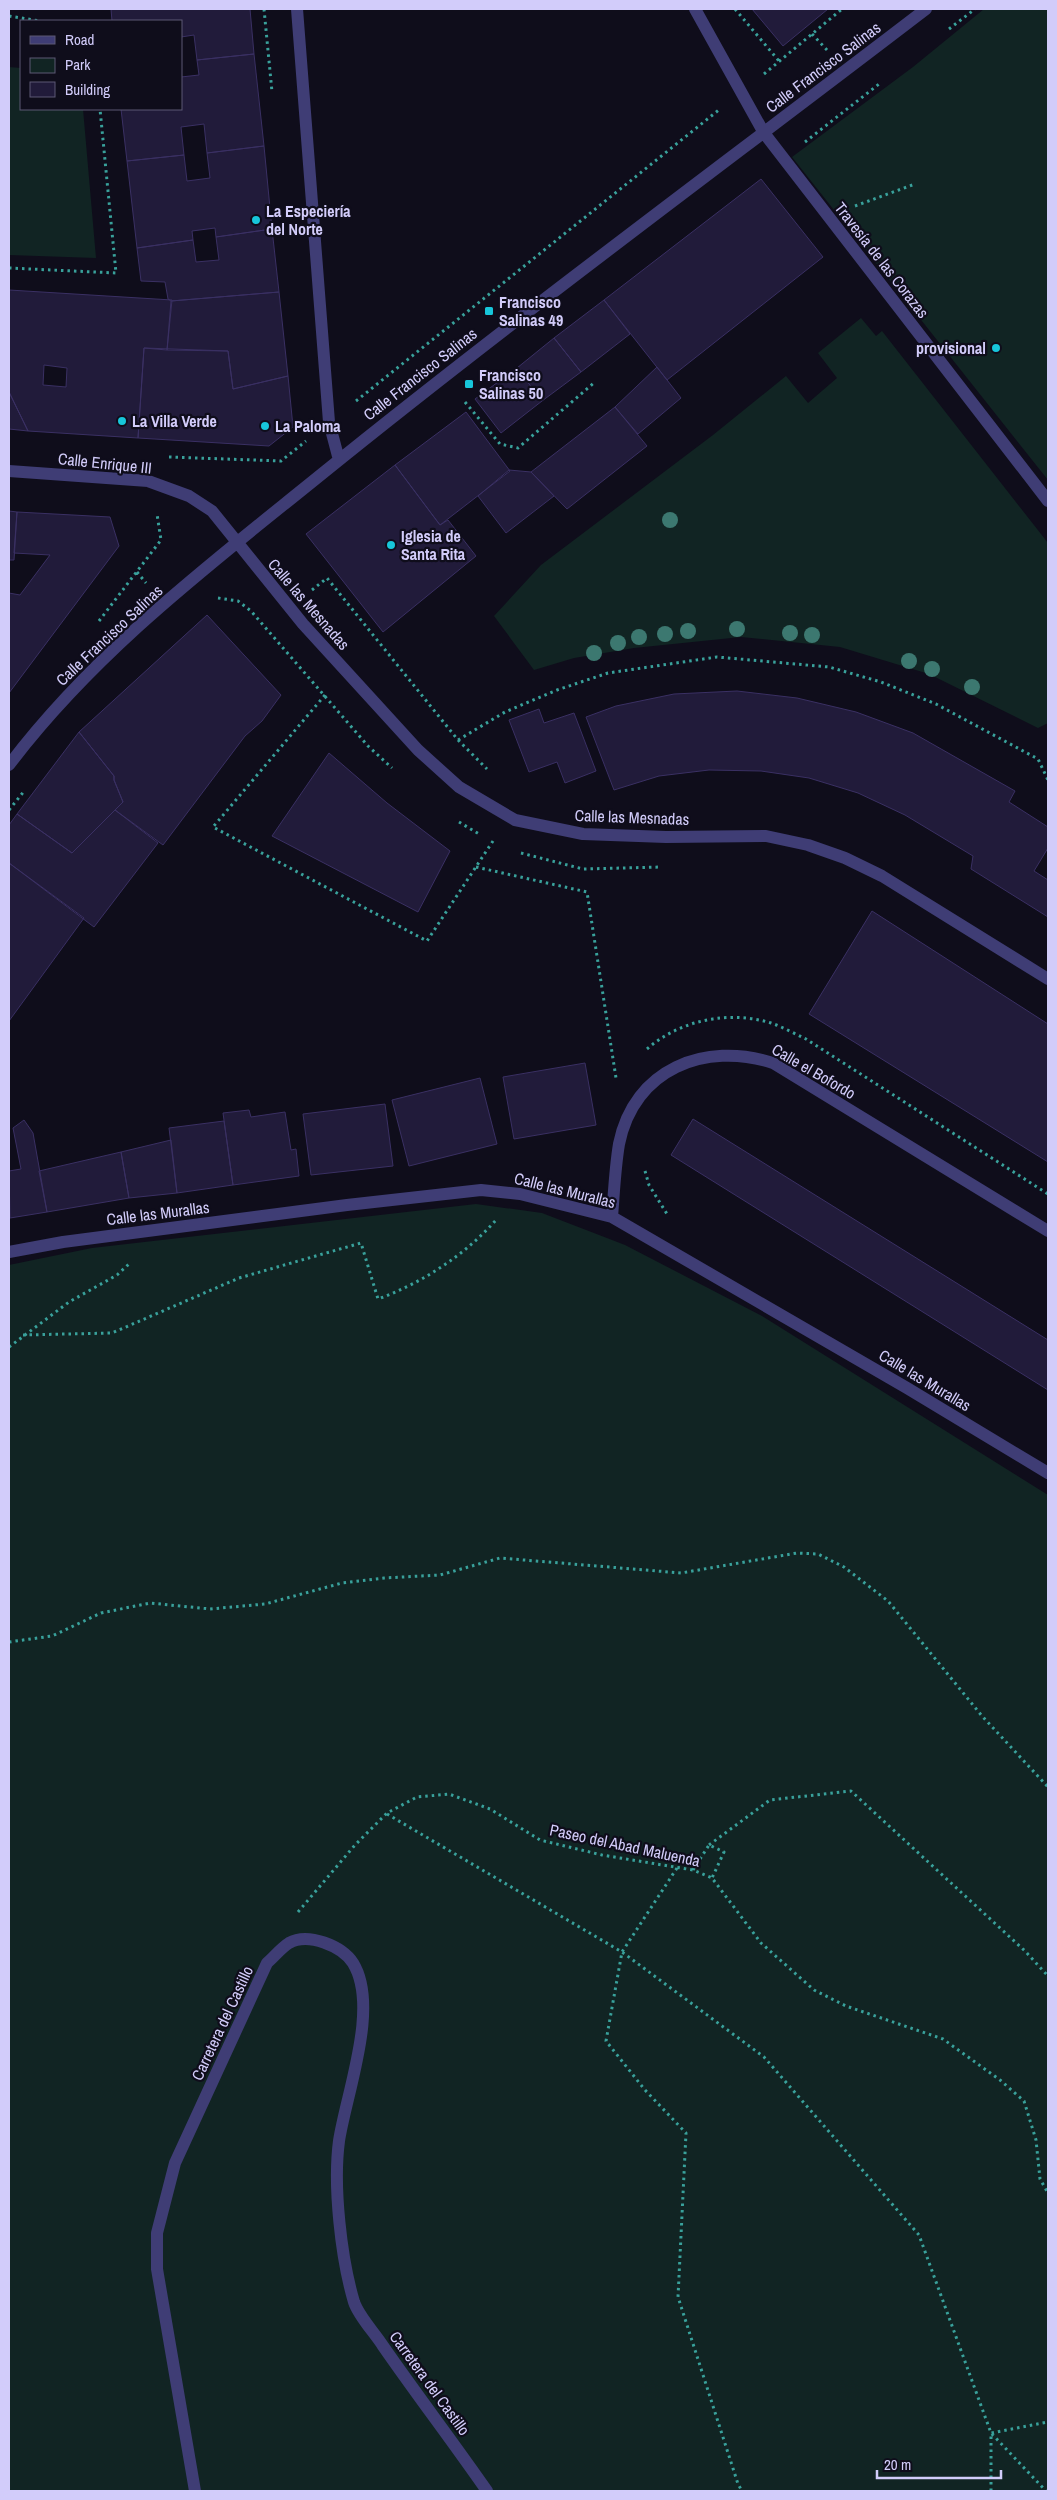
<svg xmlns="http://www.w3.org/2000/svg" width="1057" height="2500" font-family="'Archivo Narrow',sans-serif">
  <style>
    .green { fill: #112423 }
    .building { fill: #211b3a; stroke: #3a3063; fill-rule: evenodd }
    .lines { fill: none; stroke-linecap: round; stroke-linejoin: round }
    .path { stroke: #39a19b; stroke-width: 3; stroke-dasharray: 2.5 4; stroke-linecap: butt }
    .street { stroke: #3f3d75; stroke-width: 12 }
    .tree { fill: #3c7870 }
    .poi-dot { fill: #17c6da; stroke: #0f0d1b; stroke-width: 2 }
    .labels { text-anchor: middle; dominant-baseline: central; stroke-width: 4.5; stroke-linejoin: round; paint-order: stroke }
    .street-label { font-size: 16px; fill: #d2ccfa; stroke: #0f0d1b }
    .poi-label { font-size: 16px; font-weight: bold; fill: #d2ccfa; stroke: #0f0d1b; text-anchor: start }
  </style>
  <rect width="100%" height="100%" fill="#0f0d1b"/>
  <path class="green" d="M984 9H1048V480L792 157 913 67Z
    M9 67 21 68V109H83L96 258 9 255Z
    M861 318 876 336 882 331 1048 543V723L1038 728 929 674 840 647 741 637 634 648 574 658 534 670 494 616 541 565 713 435 786 376 808 403 837 378 818 353Z
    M476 1204 542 1213 625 1245 762 1316 1048 1495V2491H9V1265L92 1248Z"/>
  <path class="building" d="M111 9H250L254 54 197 60 194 35 181 37V21H112Z
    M752 9H828L783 46Z
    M254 54 264 146 207 153 204 124 181 127 184 155 127 161 121 109H181V77L199 75 197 60Z
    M264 146 272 229 216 237 215 228 192 231 193 240 137 248 127 161 184 155 187 181 210 178 207 153Z
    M761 179 823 257 667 380 604 300Z
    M272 229 279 292 171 301 168 299 165 282 141 281 137 248 193 240 196 262 219 260 216 237Z
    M9 290 172 300 167 350 144 348 138 438 28 431 9 392ZM44 365 67 368 66 387 43 385Z
    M279 292 288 376 233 389 228 351 167 350 171 301Z
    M604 300 630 334 581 372 554 338Z
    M554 338 581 372 542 401 517 368Z
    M144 348 228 351 233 389 288 376 293 427 269 446 138 438Z
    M657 367 681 398 638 434 615 407Z
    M517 368 542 401 501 433 475 399Z
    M9 392 28 431 9 429Z
    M615 407 647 446 567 509 531 472Z
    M466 412 510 471 440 525 395 465Z
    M395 465 440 525 448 520 476 556 383 632 306 534Z
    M509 470 531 472 554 496 506 533 478 496Z
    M9 511 17 512 14 560H9Z
    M17 512 110 517 119 546 9 693V593L20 595 50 555 14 553Z
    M207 615 281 695 262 721 245 736 163 845 115 810 123 802 114 780V776L79 732Z
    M737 691 797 698 856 712 913 733 1015 791 1009 802 1048 827V848L1034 871 1048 880V917L971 869 973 856 905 815 858 793 809 778 761 771 709 770 659 776 614 790 586 717 616 706 674 694Z
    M539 709 544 723 574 713 596 771 565 783 557 762 529 772 509 720Z
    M79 732 114 776V780L123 802 72 853 17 814Z
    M329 753 387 803 450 851 418 912 272 836Z
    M115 810 158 843 94 927 9 863V825L17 814 72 853Z
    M9 863 84 918 9 1021Z
    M872 911 1048 1024V1162L809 1014Z
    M585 1063 596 1125 514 1139 503 1077Z
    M480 1078 497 1144 409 1166 392 1100Z
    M385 1104 393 1166 311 1175 303 1114Z
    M249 1110 251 1117 285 1112 291 1150 296 1149 299 1176 233 1185 223 1113Z
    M693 1119 1048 1340V1390L671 1155Z
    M24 1120 33 1133 47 1212 10 1218 9 1171 21 1169 13 1128Z
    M224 1121 233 1185 177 1193 169 1128Z
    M171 1140 177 1193 129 1198 121 1152Z
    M121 1152 129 1198 47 1212 39 1171Z"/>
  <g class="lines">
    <path class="path" d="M264 9 272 92
      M735 9 779 61
      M9 16 40 21
      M949 29 975 9
      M812 34 827 50
      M764 74 842 9
      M805 142 879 84
      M855 206 915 184
      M9 268 116 273 100 109
      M356 401 720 109
      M465 402 500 444 518 448 595 382
      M169 457 281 461 306 441
      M137 572 146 583
      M312 590 327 578 458 740 487 769
      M218 598 238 601 251 611 368 746 392 768
      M99 621 161 540 157 514
      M325 695 213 827 427 941 493 841
      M458 740 505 712 557 690 608 673 717 657 829 667 881 682 936 704 1038 759 1048 780
      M9 810 25 790
      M459 822 479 834
      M521 853 583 869 661 867
      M476 867 587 892 616 1078
      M647 1049C680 1020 729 1010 771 1023 783 1027 795 1034 806 1039L1048 1194
      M645 1171 649 1185 667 1214
      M23 1335 112 1333 239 1278 361 1243 378 1299C422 1283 465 1255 496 1220
      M9 1347 69 1302 117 1275 130 1263
      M9 1642 52 1636 101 1613 150 1603 210 1609 265 1604 342 1583 384 1578 440 1575 500 1558 681 1573 797 1553 818 1554 844 1567 888 1601 982 1716 1048 1787
      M387 1814 622 1952 764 2057 919 2235 991 2433 1046 2491
      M709 1845 770 1800 851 1791 1025 1951 1048 1976
      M677 1868 622 1952 606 2041 645 2090 686 2133 678 2297 738 2484 742 2491
      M693 1870 709 1845 724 1852 712 1878
      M298 1912 355 1845 387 1813 417 1797 449 1794 490 1809 540 1840 602 1855 693 1870 712 1878 761 1943 814 1990 846 2006 943 2039 1000 2080 1024 2101 1036 2140 1040 2179 1048 2193
      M991 2491V2433L1048 2422"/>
    <path class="street" d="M297 9 329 422 339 460
      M695 9 764 133 1048 501
      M9 471 148 481 189 496 212 511 303 624 418 750 459 787 515 820 583 834 666 837 766 836 808 845 845 858 882 876 1048 979
      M9 765C96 650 212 563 323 473 521 313 725 163 926 9
      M612 1217C614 1193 615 1168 619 1144 634 1069 705 1041 773 1063L1048 1231
      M9 1252 63 1242 347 1205 481 1190 520 1194 612 1217 907 1388 1048 1473
      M195 2491 157 2269V2233L175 2163 267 1963C274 1957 281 1948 289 1943 308 1932 342 1946 353 1963 380 2007 346 2094 339 2141 333 2186 341 2258 354 2302 359 2317 375 2333 383 2346 417 2395 453 2442 487 2491"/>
  </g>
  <g class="tree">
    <circle cx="670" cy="520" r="8"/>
    <circle cx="737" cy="629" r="8"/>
    <circle cx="688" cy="631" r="8"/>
    <circle cx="790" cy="633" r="8"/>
    <circle cx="665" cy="634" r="8"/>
    <circle cx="812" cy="635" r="8"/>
    <circle cx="639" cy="637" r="8"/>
    <circle cx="618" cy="643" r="8"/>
    <circle cx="594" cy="653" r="8"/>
    <circle cx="909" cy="661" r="8"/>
    <circle cx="932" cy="669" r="8"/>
    <circle cx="972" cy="687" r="8"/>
  </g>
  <g class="poi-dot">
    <circle cx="256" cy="220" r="5"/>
    <rect x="484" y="306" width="10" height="10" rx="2.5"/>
    <circle cx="996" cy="348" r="5"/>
    <rect x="464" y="379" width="10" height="10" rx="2.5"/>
    <circle cx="122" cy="421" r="5"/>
    <circle cx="265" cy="426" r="5"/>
    <circle cx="391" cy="545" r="5"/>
  </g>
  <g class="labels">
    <g class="street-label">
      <text transform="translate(823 67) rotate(-37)">Calle Francisco Salinas</text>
      <text transform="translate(882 260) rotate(52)">Travesía de las Corazas</text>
      <text transform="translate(420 374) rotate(-38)">Calle Francisco Salinas</text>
      <text transform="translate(105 463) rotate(6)">Calle Enrique III</text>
      <text transform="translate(309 604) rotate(49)">Calle las Mesnadas</text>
      <text transform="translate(109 635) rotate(-43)">Calle Francisco Salinas</text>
      <text transform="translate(632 817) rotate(2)">Calle las Mesnadas</text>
      <text transform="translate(814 1071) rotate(30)">Calle el Bofordo</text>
      <text transform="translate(565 1190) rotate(14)">Calle las Murallas</text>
      <text transform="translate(158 1213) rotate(-7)">Calle las Murallas</text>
      <text transform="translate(925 1380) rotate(31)">Calle las Murallas</text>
      <text transform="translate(625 1845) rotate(12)">Paseo del Abad Maluenda</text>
      <text transform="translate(222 2023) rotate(-65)">Carretera del Castillo</text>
      <text transform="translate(430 2383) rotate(54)">Carretera del Castillo</text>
    </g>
    <g class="poi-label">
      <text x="266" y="211">La Especiería<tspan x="266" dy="18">del Norte</tspan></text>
      <text x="499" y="302">Francisco<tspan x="499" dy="18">Salinas 49</tspan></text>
      <text x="986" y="348" text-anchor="end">provisional</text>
      <text x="479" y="375">Francisco<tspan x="479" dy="18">Salinas 50</tspan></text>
      <text x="132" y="421">La Villa Verde</text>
      <text x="275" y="426">La Paloma</text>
      <text x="401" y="536">Iglesia de<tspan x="401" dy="18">Santa Rita</tspan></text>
    </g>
  </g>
  <rect width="1057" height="2500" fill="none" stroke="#d2ccfa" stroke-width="20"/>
  <rect x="20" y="20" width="162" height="90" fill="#0f0d1b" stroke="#5d5974"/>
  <rect x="30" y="36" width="25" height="8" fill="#3f3d75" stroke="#5d5974"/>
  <text x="65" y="45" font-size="15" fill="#d2ccfa">Road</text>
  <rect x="30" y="58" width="25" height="15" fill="#112423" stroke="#5d5974"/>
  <text x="65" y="70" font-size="15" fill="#d2ccfa">Park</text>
  <rect x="30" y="82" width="25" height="15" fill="#211b3a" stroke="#5d5974"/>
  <text x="65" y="95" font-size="15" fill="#d2ccfa">Building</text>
  <path d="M877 2470v8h124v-8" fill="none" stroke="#d2ccfa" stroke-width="2.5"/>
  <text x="884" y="2470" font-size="15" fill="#d2ccfa" stroke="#0f0d1b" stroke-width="4" paint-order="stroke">20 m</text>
</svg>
